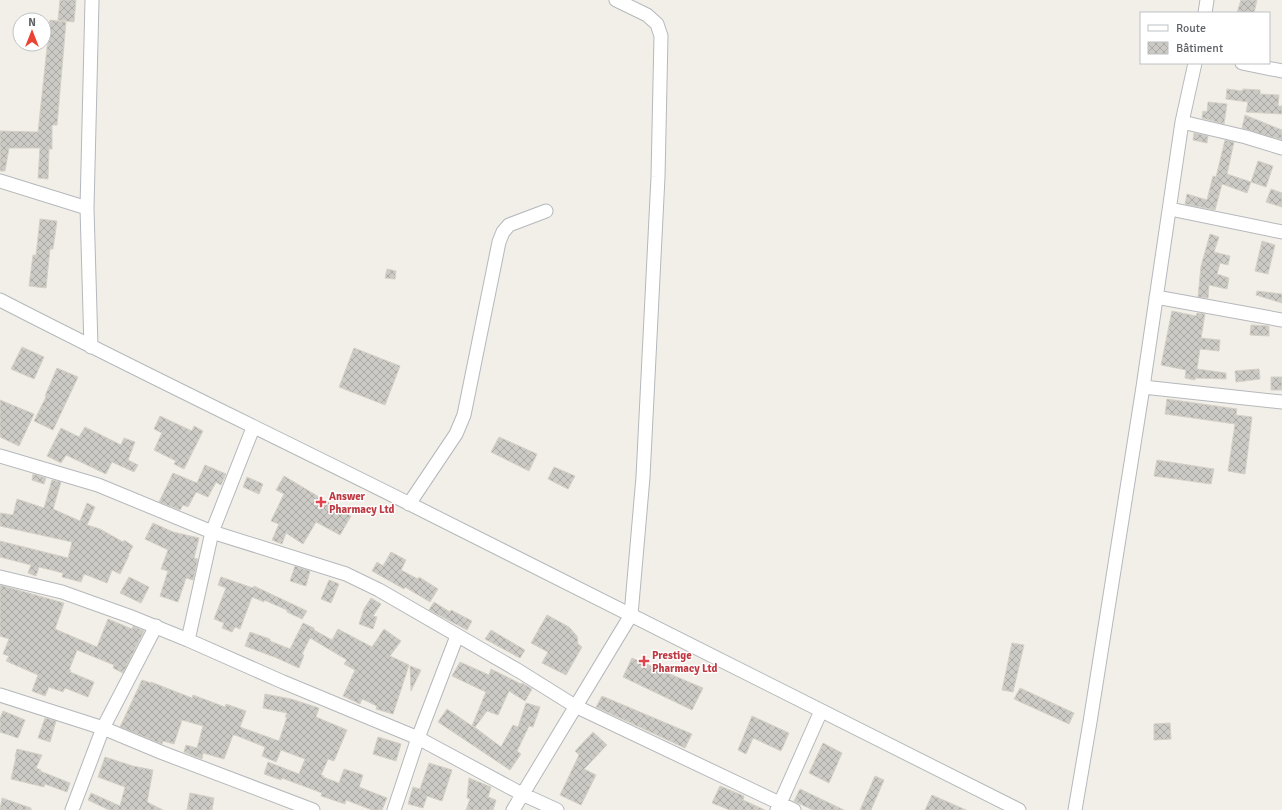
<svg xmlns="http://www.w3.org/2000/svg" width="1282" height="810" font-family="Signika,sans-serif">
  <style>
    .building { fill: url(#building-cross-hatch); stroke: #d6d1c6 }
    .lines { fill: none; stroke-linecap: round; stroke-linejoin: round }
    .minor-casing { stroke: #b5b8bc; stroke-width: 15 }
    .minor { stroke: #fff; stroke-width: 13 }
    .health-dot { fill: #e0444e; stroke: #fff; stroke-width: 1.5 }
    .labels { text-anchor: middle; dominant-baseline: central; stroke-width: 3; stroke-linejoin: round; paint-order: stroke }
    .health-label { font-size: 11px; font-weight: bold; fill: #be3a42; stroke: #fff; text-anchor: start }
  </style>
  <defs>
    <pattern id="building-cross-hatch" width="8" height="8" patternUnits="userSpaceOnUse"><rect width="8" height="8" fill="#cccac5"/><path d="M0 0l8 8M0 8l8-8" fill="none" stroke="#a9a8a4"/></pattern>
  </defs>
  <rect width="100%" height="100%" fill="#f1efe8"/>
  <path class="building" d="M60 0H76L74 22 58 20Z
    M1241 0H1257L1254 13H1237Z
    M50 20 66 22 57 125H52V149H49L48 179 38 178 40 148H9L5 171H0V131L38 132Z
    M1227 89 1242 91 1243 89 1260 90V94L1279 95 1278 106H1282V114L1246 112 1248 102 1226 99Z
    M1208 102 1227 104 1224 124 1202 118 1203 111 1207 112Z
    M1245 115 1282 130V140L1242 128Z
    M1194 133 1208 136 1207 143 1193 140Z
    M1225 140 1234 142 1227 174 1251 182 1247 193 1222 184 1215 210 1185 204 1187 194 1207 200 1213 176 1216 177Z
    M1258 161 1273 166 1266 187 1251 182Z
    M1271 189 1282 193V207L1266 202Z
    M40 219 57 221 53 249H50L46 288 29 286 33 255H36Z
    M1210 234 1219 237 1214 252 1230 256 1228 265 1220 263 1217 274 1229 278 1227 289 1209 285 1208 298 1198 297 1201 266Z
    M1262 241 1275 245 1268 274 1255 271Z
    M387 269 396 271 395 279 385 278Z
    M1257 291 1282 294V303L1256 295Z
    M1172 311 1196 316 1197 313 1205 314 1201 338 1220 340 1219 351 1200 349 1197 369 1226 373V379L1195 378V380L1185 378 1186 370 1161 365Z
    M1251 325 1269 326V336L1250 335Z
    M22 347 44 357 34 379 11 369Z
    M354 348 400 366 385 405 339 387Z
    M57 368 78 377 53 430 34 421 46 397 45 396Z
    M1259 369 1260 379 1236 382 1235 371Z
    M1271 377H1282V390H1271Z
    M1167 399 1237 409 1236 415 1252 417 1245 474 1228 471 1235 424 1165 414Z
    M0 400 34 414 19 446 0 437Z
    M160 416 192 431 194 426 203 431 184 469 174 464 176 461 154 450 162 433 154 429Z
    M85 427 121 445 124 438 135 442 128 460 138 465 134 472 112 462 106 474 66 455 61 463 47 456 61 428 79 437Z
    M499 437 537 454 529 471 491 452Z
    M1157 460 1214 469 1211 484 1154 476Z
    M205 465 226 474 221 485 216 482 208 497 196 492 188 507 183 505 180 510 159 502 173 473 197 483Z
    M554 467 575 476 568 489 548 479Z
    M33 474 46 478 44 484 32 480Z
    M284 476 351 516 340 535 316 522 303 544 286 533 282 544 272 540 279 524 271 521 284 494 276 490Z
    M247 477 263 484 259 494 243 487Z
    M52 480 61 482 53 509 80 521 87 503 95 507 87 525 100 529 123 542 124 540 133 546 128 555H129L120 574 112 570 107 583 84 574 81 582 62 577 63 573 39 567 36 576 28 573 31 565 0 557V541L68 558 72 542 0 526V513L13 515 17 499 44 508Z
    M153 523 173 532 199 538 194 558 198 559 193 580 186 578 178 602 160 596 168 571 161 569 168 550 145 539Z
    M391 552 406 560 401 570 418 579 419 577 438 589 430 602 405 587 404 589 372 571 377 562 383 566Z
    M295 566 310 571 306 586 290 581Z
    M129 577 149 587 141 603 120 593Z
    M221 577 253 588 254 586 307 611 302 619 287 612V610L264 600V602L252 597 240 629 235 627 232 632 222 628 224 623 214 619 226 588 218 585Z
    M329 580 339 584 331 603 321 599Z
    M0 585 64 603 55 629 97 647 108 619 132 629 133 626 144 631 123 673 113 668 114 665 77 650 69 670H71L70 672 94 682 88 697 65 688 63 692 49 687 45 696 32 691 38 675 6 661 9 656 3 654 9 639 0 636Z
    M371 598 381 604 373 616 377 617 373 629 359 624 364 609Z
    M434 602 450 612 451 610 472 621 467 630 429 610Z
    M547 615 569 627 577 636 578 644 582 647 566 675 542 663 548 652 531 643Z
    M303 623 314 628V630L332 640 338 629 372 647 384 629 401 641 390 656 409 665 393 714 376 709 377 706 362 699 360 704 343 696 355 670 344 664 347 660 310 638 302 654 304 655 299 668 277 658 245 646 250 632 270 639V641L290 649Z
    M491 630 525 650 520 658 485 639Z
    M1012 643 1024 645 1013 692 1002 690Z
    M632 658 703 688 692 710 623 677Z
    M460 662 489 675 491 669 521 684 522 683 532 689 525 701 509 691 498 715 487 711 475 727 473 726 501 747 513 725 518 727 526 703 540 707 533 727 529 726 517 751 521 754 510 770 438 722 447 709 472 726 486 692 452 676Z
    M410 666 421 670 411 691Z
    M142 680 151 683V682L192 698 193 695 225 707 226 704 246 711 240 727 279 741 287 717H285L287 713 263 708 265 694 291 699 319 708 316 717 347 730 334 761 328 759 321 775 324 776 323 777 339 783 344 769 363 775 359 787 387 798 382 810H372L346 800 345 804 321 796 322 793 282 778 281 780 264 774 268 762 299 774 305 759 281 750 276 762 262 756 265 747 235 735H233L224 759 203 753 202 759 184 752 186 745 197 748 203 726 182 720 174 744 163 741 162 744 120 727Z
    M1020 688 1074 713 1069 724 1014 699Z
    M602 696 692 734 685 748 596 707Z
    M3 711 25 720 18 738 0 732V719Z
    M752 716 789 733 781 751 753 738 746 754 738 750Z
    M45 718 56 721 50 742 38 738Z
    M1170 723 1171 739 1154 740V724Z
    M593 732 607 745 584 769 596 775 581 805 560 795 579 755 575 751Z
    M378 737 401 744 396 761 373 754Z
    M823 743 842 753 829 783 809 773Z
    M17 749 42 755 36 768 41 770 40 771 70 783 67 792 45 784 44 787 11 779 16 757H15Z
    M105 757 133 766 153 770 147 802 163 810H109L88 800 91 793 120 806 125 787 98 777Z
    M429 763 452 770 442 801 427 796 423 808 408 804 413 787 420 789Z
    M875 776 884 780 871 810H860Z
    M469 778 491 787 488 797 496 800 493 810H466L470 799 467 798Z
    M720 786 744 796 743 800 765 810H730L712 803Z
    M800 789 844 810H813L798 803 794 801Z
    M190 793 214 798 212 810H187Z
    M932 795 966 810H925Z
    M2 798 31 808V810H0Z"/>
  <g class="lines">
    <g class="minor-casing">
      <path id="minor" d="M1205 13 1207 0
        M1242 63 1282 71
        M1182 122 1246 137 1282 148
        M0 181 87 208
        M1170 209 1282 232
        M1156 297 1282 320
        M0 300C136 370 274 436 410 504 613 607 816 709 1019 810
        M91 347 87 208 92 0
        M1143 387 1282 402
        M0 456 98 485 212 532 346 574 379 590 519 671 575 706 794 810
        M409 504 456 434 464 415 499 242 503 232 509 225 546 211
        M0 577 62 592 129 616 188 640 283 682 418 738 522 794 557 810
        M188 640 212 532 253 428
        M0 695 103 728 163 753 313 810
        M72 810 103 728 156 626
        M394 810 418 738 457 636
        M513 810 631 615 643 477 658 177 661 36 657 24 647 15 616 0
        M777 810 821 711
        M1075 810 1090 722 1143 387 1182 122 1195 63"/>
    </g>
    <use href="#minor" class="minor"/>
  </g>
  <g class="health-dot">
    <path d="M319 496h4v4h4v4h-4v4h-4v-4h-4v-4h4z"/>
    <path d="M642 655h4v4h4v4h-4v4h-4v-4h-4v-4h4z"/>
  </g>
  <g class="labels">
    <g class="health-label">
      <text x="329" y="496">Answer<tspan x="329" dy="13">Pharmacy Ltd</tspan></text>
      <text x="652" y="655">Prestige<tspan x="652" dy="13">Pharmacy Ltd</tspan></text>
    </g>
  </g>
  <rect x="1140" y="12" width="130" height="52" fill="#ffffff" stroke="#bfc1c3"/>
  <rect x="1148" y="25" width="20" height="6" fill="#ffffff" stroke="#bfc1c3"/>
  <text x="1176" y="32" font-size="12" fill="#5f6368">Route</text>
  <rect x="1148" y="42" width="20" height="12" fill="url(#building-cross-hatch)" stroke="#bfc1c3"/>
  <text x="1176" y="52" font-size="12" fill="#5f6368">Bâtiment</text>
  <g transform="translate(32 32)"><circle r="19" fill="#ffffff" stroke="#bfc1c3"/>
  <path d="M0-3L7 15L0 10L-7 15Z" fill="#ea4335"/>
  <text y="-6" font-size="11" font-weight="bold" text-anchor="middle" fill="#5f6368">N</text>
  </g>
</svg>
